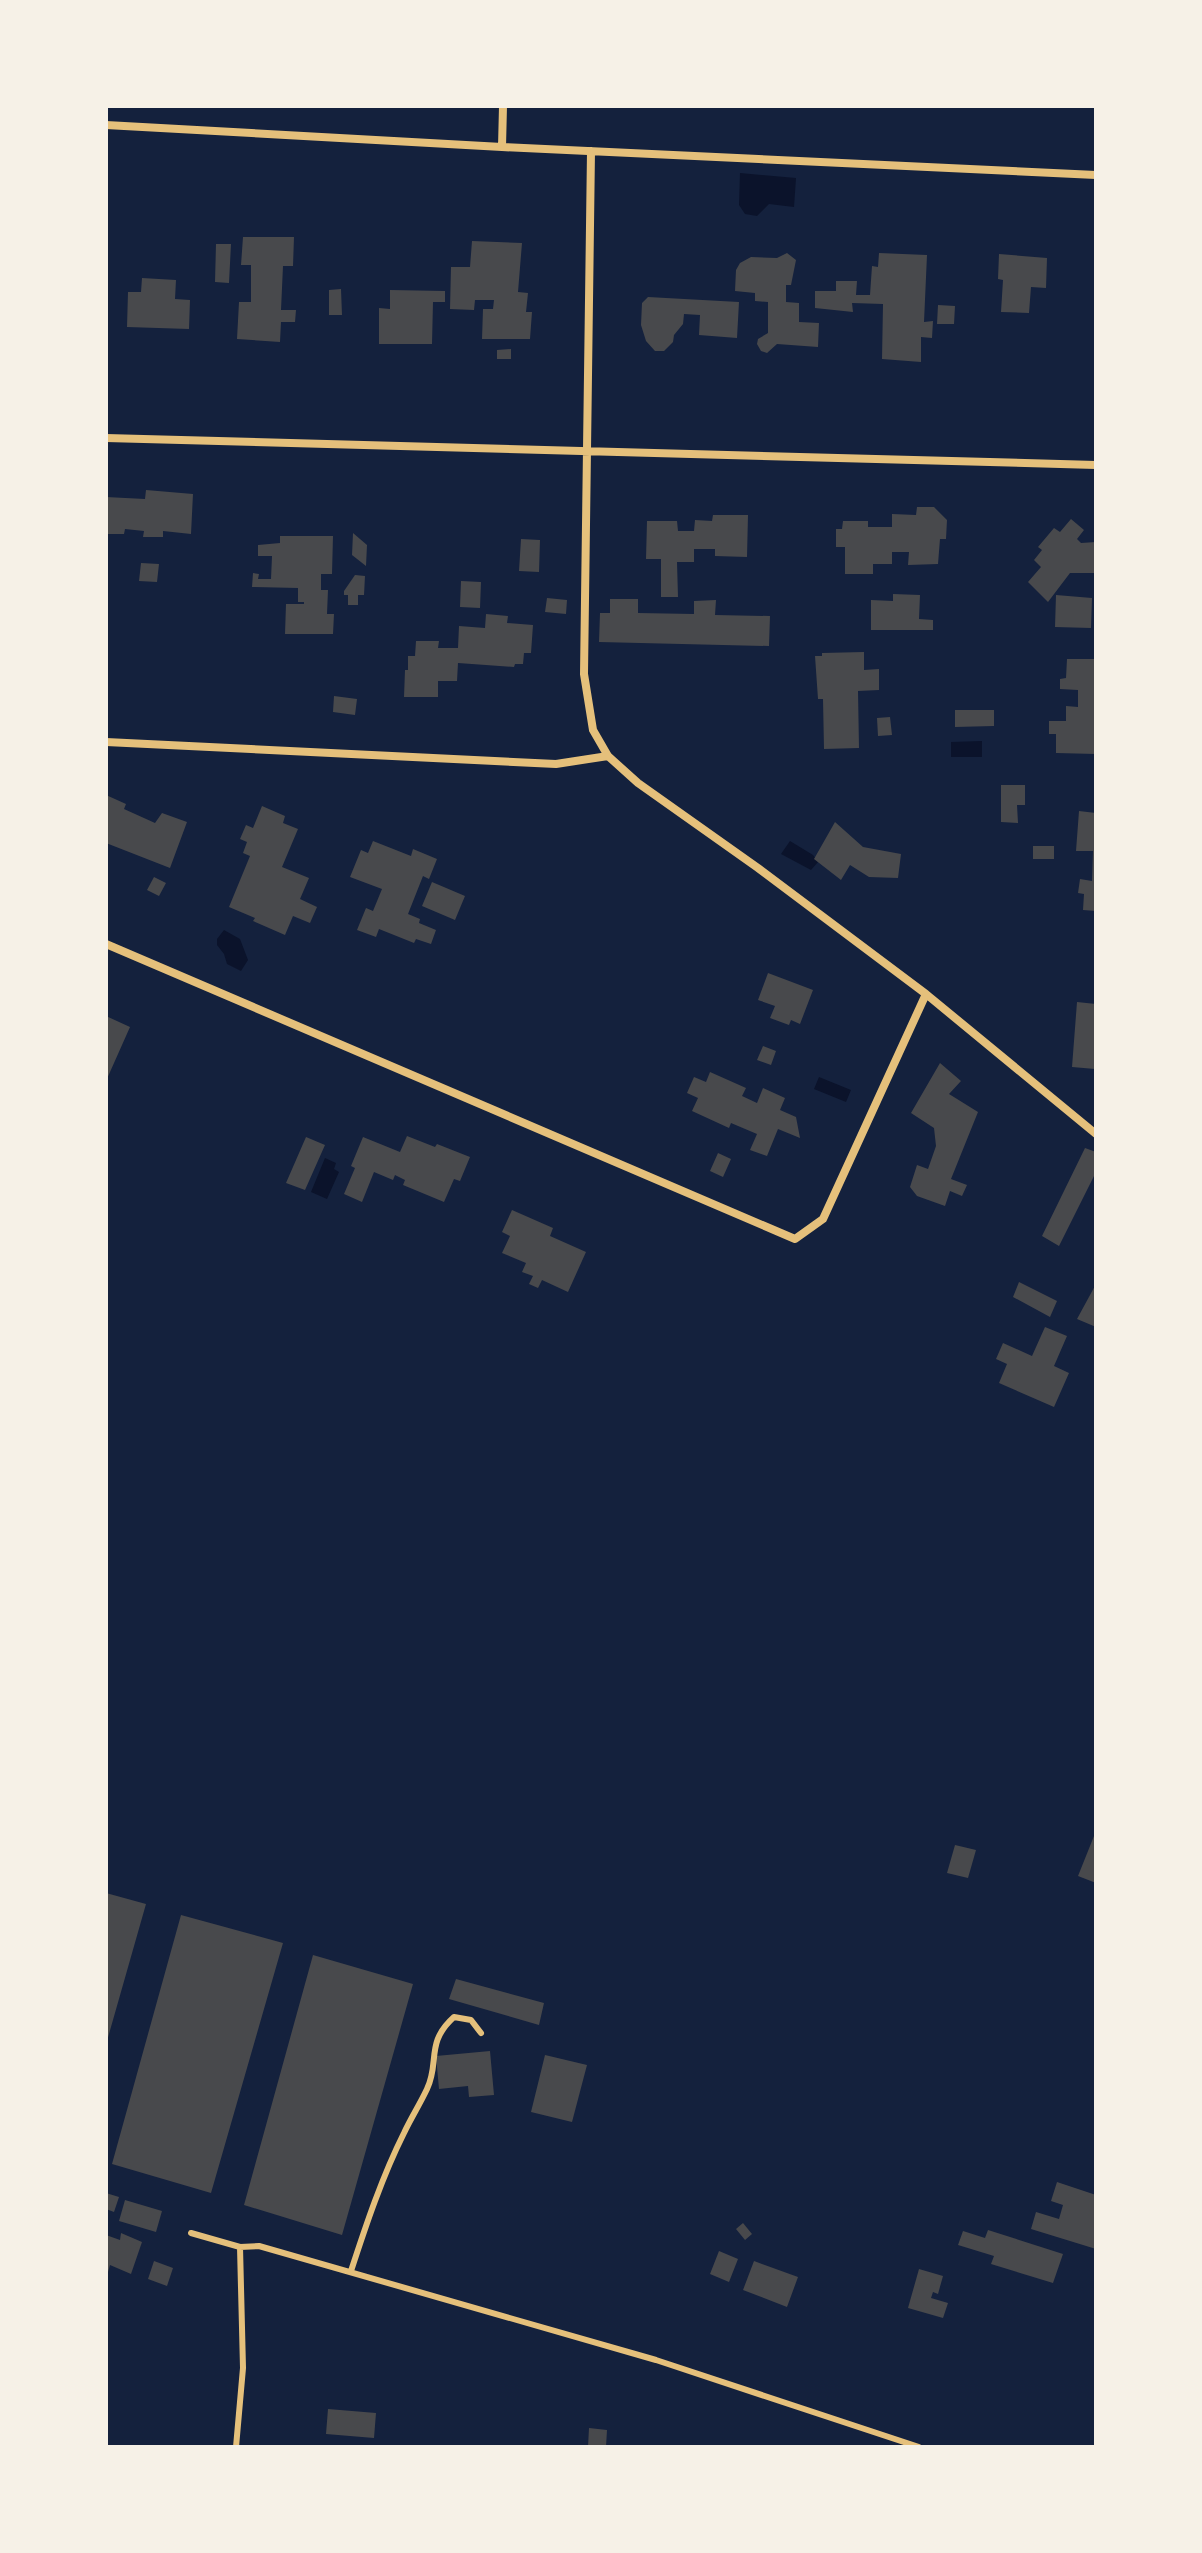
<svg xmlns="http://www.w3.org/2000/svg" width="1202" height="2553" font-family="'DM Sans',sans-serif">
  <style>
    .water { fill: #0b132b }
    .building { fill: #48494c }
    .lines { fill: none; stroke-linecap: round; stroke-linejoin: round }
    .service { stroke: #e5c07b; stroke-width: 6 }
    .minor { stroke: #e5c07b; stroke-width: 8 }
  </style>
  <rect width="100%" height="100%" fill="#14213d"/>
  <path class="water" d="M740 173 796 178 794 207 769 204 757 216 745 214 739 205Z
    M982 741V757H951V742Z
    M790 841 813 855 818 862 811 870 781 854Z
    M224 930 240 939 248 960 241 971 227 964 224 954 217 945V939Z
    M819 1077 851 1090 846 1102 814 1089Z
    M325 1158 336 1163 334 1169 339 1172 327 1199 311 1192Z"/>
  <path class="building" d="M243 237H294L293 266H283L281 310H296L295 322H281L280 342 237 339 239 302H251V265H241Z
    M472 241 522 243 518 292 528 293 526 312H532L530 339H482L483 309H493L494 300H475L474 310 450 309 451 267H470Z
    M216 244H231L229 283 215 282Z
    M787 253 796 260 791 285H786V302L799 303V322L819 323 818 347 777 344 767 353 761 351 757 344 758 339 768 333V302L755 301V293L735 291 736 270 740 263 751 257 777 258Z
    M879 253 927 255 924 322 933 321 932 338 921 337V362L882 359 883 304 852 303 853 312 815 308V291H836V281H857L856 295H870L872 266 878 267Z
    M999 254 1047 258 1046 288 1031 287 1029 313 1001 312 1003 280 998 279Z
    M142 278 176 280 175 299 190 300 189 329 127 327 128 292H141Z
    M341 289 342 315H329V290Z
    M390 290 445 291V302H433L432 344H379V308L390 309Z
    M648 297 739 302 737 338 699 335 700 315 684 314 683 324 674 335 673 342 664 351H655L646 341 641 325 642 303Z
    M938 305 955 306 954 324H937Z
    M511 349V359H497V350Z
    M146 490 193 494 191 534 163 531V537H143L144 531 125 529 124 534H108L106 497 145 499Z
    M917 507H934L947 520 946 539H940L938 564 908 565 909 552H892V564H873V574H845V547H836V529H842L843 521H868V527H892V514L916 515Z
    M713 515H748L747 557 715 556V549H694V562H677L678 597H661V559H646L647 521H677L678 531H694L695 520 712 521Z
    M1071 519 1084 530 1077 539 1081 543 1096 542V573H1070L1048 602 1028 582 1041 567 1034 560 1042 550 1038 547 1054 528 1060 532Z
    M353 533 367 545 366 566 352 555Z
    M280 536H333L332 574H321V590H328L327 614H334L333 634H285L286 604H304V602H298V588L252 587 253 573 259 574 258 579H271L272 556H258V545L280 543Z
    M521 539 540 540 539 572 519 571Z
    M141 563 159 564 157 582 139 581Z
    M355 575 365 576 364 595H358V605H348V595H344V591Z
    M461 581 481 582 480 608 460 607Z
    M893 594 920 595 919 619 933 620V630H871V600L893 601Z
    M1056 595 1092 598 1091 628 1055 627Z
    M547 598 567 600 566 614 545 612Z
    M610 599H638V613L694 614V601L716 600 715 615 770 616 769 646 599 642 600 613H610Z
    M486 614 508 616 507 623 533 625 531 653H524L523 664H515L514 667 458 663 457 681H438V697H404L405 670H408V656H415L416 641H439L438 648H458L459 626 485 628Z
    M864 652V670L879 669V690L858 691 859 748 824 749 823 699H818L815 656H822V653Z
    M1067 659H1096V754L1056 753V734H1049V721H1066V706L1078 707V690L1060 689V679L1066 678Z
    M334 696 357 699 355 715 333 712Z
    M955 710H994V726L955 727Z
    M890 717 892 735 878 736 877 718Z
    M1001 785H1025V805H1017L1018 823 1001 822Z
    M106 795 126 804 124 809 155 823 162 813 187 822 170 868 106 843Z
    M262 806 285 816 283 823 298 829 282 867 309 878 300 899 317 907 310 923 293 916 285 935 253 921 255 918 229 907 250 856 243 853 247 842 240 839 246 825 253 828Z
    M1079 811 1096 813V911L1083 910 1084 894 1078 893 1080 879 1092 881 1093 851H1076Z
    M835 822 863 847 901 854 898 878 869 877 850 865 841 880 814 859Z
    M373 841 411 856 413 849 437 859 429 879 423 876 408 914 420 919 419 923 436 930 431 944 416 939 414 943 379 929 376 937 357 930 366 908 373 911 382 889 350 877 361 850 368 853Z
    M1033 846H1054V859H1033Z
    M154 877 166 883 159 896 147 890Z
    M432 882 465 896 455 920 422 906Z
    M768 973 813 990 800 1024 791 1020 789 1025 770 1018 775 1006 758 1000Z
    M1077 1002 1096 1004 1095 1069 1072 1067Z
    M106 1016 130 1027 106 1081Z
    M763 1046 776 1051 771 1065 757 1060Z
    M940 1063 961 1081 949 1094 978 1112 951 1179 967 1185 962 1196 950 1191 945 1206 917 1196 910 1187 917 1165 928 1169 936 1146 934 1128 911 1113Z
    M710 1072 746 1088 742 1096 757 1103 763 1088 785 1098 780 1110 796 1117 800 1138 778 1129 767 1156 750 1150 757 1134 731 1123 729 1128 692 1111 698 1098 687 1093 694 1077 706 1082Z
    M407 1136 435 1147 437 1144 470 1157 460 1181 454 1179 444 1202 403 1185 405 1180 395 1175 393 1180 374 1172 362 1202 344 1194 355 1168 351 1166 363 1137 400 1152Z
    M306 1137 325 1145 305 1190 286 1183Z
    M1085 1148 1096 1152V1172L1059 1246 1042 1236Z
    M718 1153 731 1159 723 1177 710 1171Z
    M512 1210 553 1228 550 1236 586 1252 568 1292 542 1280 538 1288 529 1284 533 1276 522 1272 526 1263 502 1253 510 1236 502 1232Z
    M1019 1282 1057 1301 1050 1317 1013 1297Z
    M1096 1284V1327L1077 1319Z
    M1045 1327 1067 1336 1054 1366 1069 1373 1054 1407 999 1383 1007 1364 996 1359 1003 1343 1032 1356Z
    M1096 1831V1883L1078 1876Z
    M955 1845 976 1850 968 1878 947 1873Z
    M106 1893 146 1904 107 2041H106Z
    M181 1915 283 1943 211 2193 112 2164Z
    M313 1955 413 1984 342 2235 244 2205Z
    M456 1979 544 2003 539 2025 449 1999Z
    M490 2051 494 2095 469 2097 468 2086 439 2089 436 2056Z
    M545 2055 587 2065 572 2122 531 2112Z
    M1057 2182 1096 2195V2249L1031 2229 1036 2212 1059 2219 1063 2205 1051 2201Z
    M106 2193 119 2197 114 2212 106 2209Z
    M125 2200 162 2211 156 2232 119 2221Z
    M743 2223 752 2234 745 2240 736 2229Z
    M988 2230 1063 2254 1053 2283 991 2264 994 2256 958 2245 963 2231 985 2238Z
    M121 2233 142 2242 131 2274 110 2265 108 2272 106 2271V2235L120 2240Z
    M719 2251 738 2259 729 2282 710 2274Z
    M154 2261 173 2268 167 2286 148 2279Z
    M754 2261 798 2277 787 2307 743 2290Z
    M919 2269 943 2276 938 2294 933 2292 931 2298 948 2303 943 2318 908 2308Z
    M328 2409 376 2413 374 2438 326 2434Z
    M589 2428 607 2430 606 2447H588Z"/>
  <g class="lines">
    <path class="service" d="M191 2233 240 2247 259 2246 656 2360 919 2447
      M351 2271C366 2225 382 2177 404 2133 411 2118 420 2104 427 2089 440 2062 425 2043 454 2017L471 2020 481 2033
      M236 2447 243 2368 240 2247"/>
    <path class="minor" d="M106 125 502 147 1096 175
      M502 147 503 106
      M591 151 584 674 593 730 608 756 638 783 758 868 926 994 1096 1134
      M106 438 1096 465
      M106 742 556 764 608 756
      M106 944 795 1239 823 1219 926 994"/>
  </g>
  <rect width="1202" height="2553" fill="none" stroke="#f6f1e7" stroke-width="216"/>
</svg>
